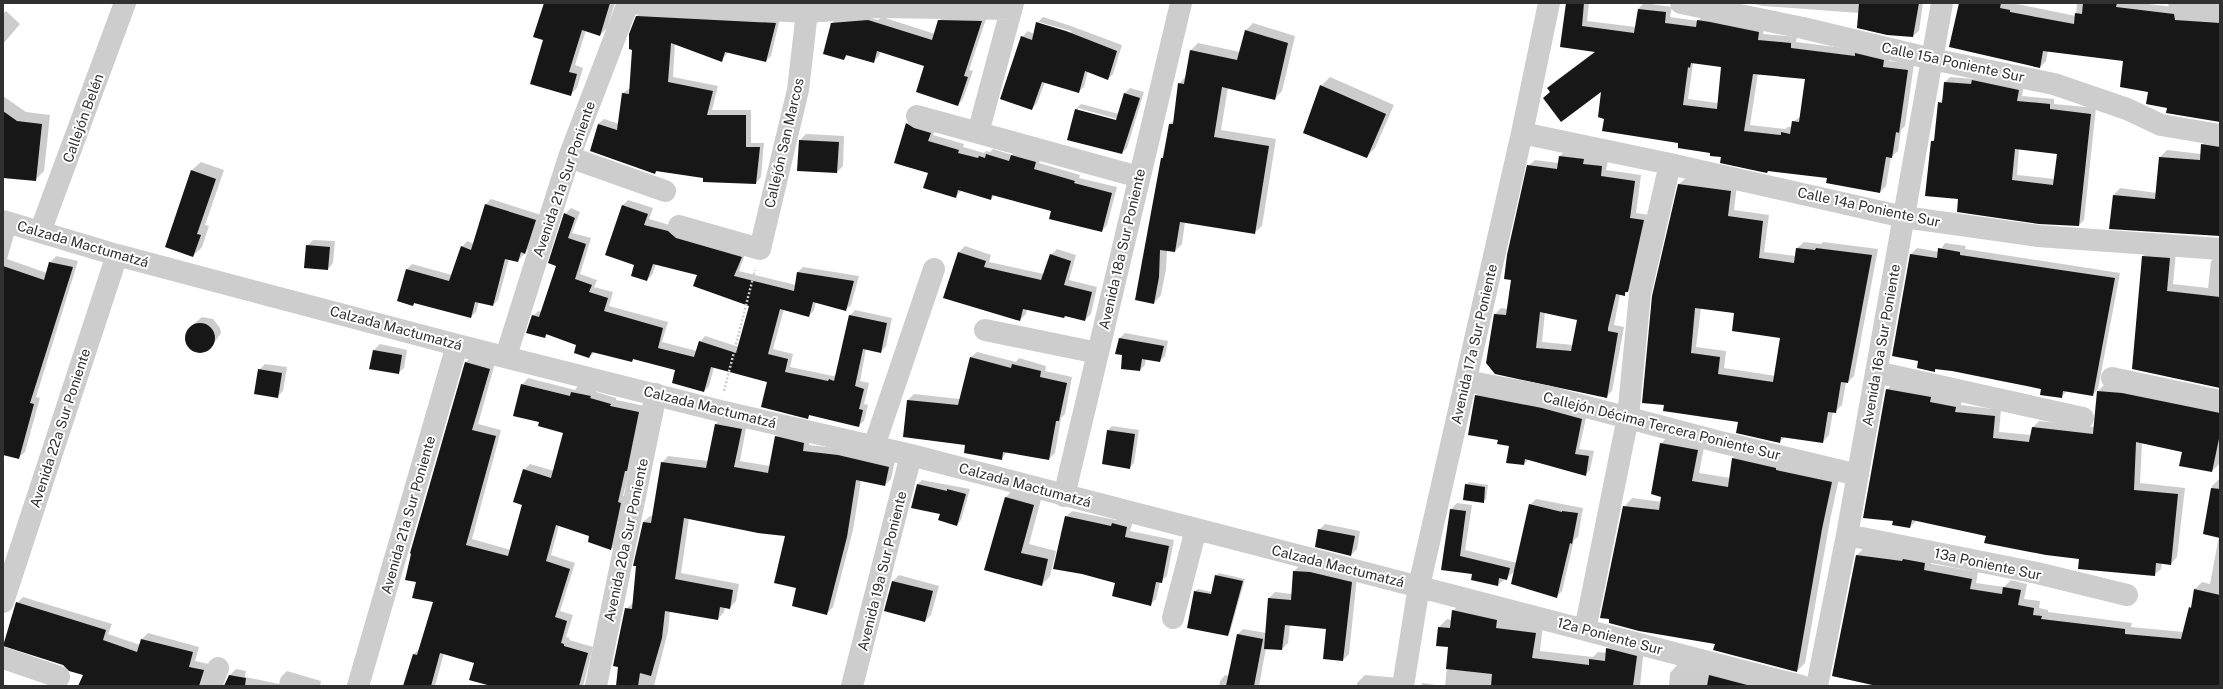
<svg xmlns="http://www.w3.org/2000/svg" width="2223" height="689" font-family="'Public Sans',sans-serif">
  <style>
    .shadow { fill: #0003; fill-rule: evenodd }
    .building { fill: #171717; fill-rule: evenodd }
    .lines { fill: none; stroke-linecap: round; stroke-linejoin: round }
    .path { stroke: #cdcdcd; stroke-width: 2.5; stroke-dasharray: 2 2; stroke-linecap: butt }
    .minor { stroke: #cdcdcd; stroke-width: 22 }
    .labels { text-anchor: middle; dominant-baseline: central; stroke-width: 4; stroke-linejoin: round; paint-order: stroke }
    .street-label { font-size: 14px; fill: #303030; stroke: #fff }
  </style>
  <rect width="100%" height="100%" fill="#fff"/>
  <path class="shadow" d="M547 3H615L607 28 600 35 586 30 575 65 583 68 577 88 570 95 544 40Z
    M1567 3H1589L1587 21 1636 27 1638 9 1644 3 1672 7 1670 17 1698 21 1704 15 1764 26 1763 34 1797 37 1796 42 1890 54 1889 61 1914 64 1905 126 1901 130 1898 151 1891 157 1886 186 1880 192 1828 177 1711 152 1605 118 1602 89 1551 92 1549 88 1554 82 1596 51ZM1693 63 1722 66 1718 103 1688 99ZM1758 73 1806 78 1801 116 1793 122 1792 127H1788L1785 129 1750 125Z
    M1748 3H1923L1919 31 1913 36 1859 13 1763 6Z
    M1961 3H2012L2076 16 2077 3H2140L2182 8 2220 17V121L2168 107 2149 91 2124 60 2048 51 2046 61 2040 67Z
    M6 11 20 24 3 44V14Z
    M643 11 780 18 771 56 766 61 728 52 721 61 675 43 673 77 718 86 712 110H751V143H764L761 177 756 183 657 170 655 173 598 124 604 119 619 124 623 93 630 88 637 16Z
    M945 15 987 16 969 70 973 71 963 99 958 105 925 65 881 51 879 56 874 61 848 55 844 59 832 23 837 18 862 16 878 20 882 17 935 34 939 21Z
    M1043 17 1071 26 1122 45 1113 74 1108 79 1088 71 1084 87 1078 92 1045 82 1037 103 1032 109 1022 37 1028 31 1034 34 1037 23ZM1039 22 1071 31 1070 33 1039 24Z
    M1253 23 1295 36 1282 91 1275 99 1228 87 1221 130 1276 139 1262 226 1254 233 1185 222 1182 244 1175 251 1167 250 1166 269 1161 295 1154 303 1162 159 1170 124 1174 120 1179 84 1186 76 1191 50 1198 43 1240 52 1246 30Z
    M1978 75 2024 84 2022 96 2054 99V104L2096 108 2084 220 2079 225 1959 198 1932 142 1935 138 1939 103 1944 98 1945 82 1950 77 1974 79ZM2019 149 2058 153 2055 179 2017 175Z
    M1330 77 1394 105 1375 148 1366 157 1321 86Z
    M1130 88 1144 92 1127 148 1122 153 1068 139 1076 109 1081 104 1119 114 1125 93ZM1078 108 1121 120 1120 122 1078 111Z
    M3 96 26 112 50 115 44 171 35 180 3 170Z
    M913 118 936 127 933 135 964 144 963 147 984 153 986 151 990 152 993 149 1012 155 1017 150 1041 156 1039 163 1080 175 1079 178 1117 187 1107 225 1102 231 1053 210 995 195 991 199 962 190 956 196 929 172 907 124Z
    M806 134 844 136 843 166 837 172 800 140Z
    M2209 138 2220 139V235L2114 195 2120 188 2157 193 2160 157 2167 150 2201 154 2202 145Z
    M1566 150 1608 161 1606 170 1641 175 1636 213 1650 215 1630 289 1624 295 1620 294 1614 325 1624 327 1612 391 1606 397 1487 363 1495 314 1501 308 1508 309 1528 166 1535 160 1559 163 1560 156ZM1545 312 1578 319 1573 345 1542 342Z
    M201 162 224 170 205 225 209 226 202 247 193 256 166 247 192 170Z
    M1686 178 1737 185 1734 210 1769 215 1764 252 1796 256 1797 248 1804 242 1821 244 1823 242 1878 249 1854 376 1848 382H1846L1842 405 1835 412 1833 411 1829 435 1823 442 1785 437 1779 442 1739 421 1665 405 1653 296 1679 184ZM1701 308 1735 313 1782 337 1776 376 1724 368 1726 351 1696 347Z
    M491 199 541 215 530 247 518 261 509 259 498 300 493 305 479 302 476 312 471 317 416 302 413 305 407 269 412 264 452 275 462 247 467 241 474 244 486 204Z
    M628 200 653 208 649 219 673 226 746 251 739 271 796 285 797 273 803 267 859 276 851 305 845 310 816 302 814 310 809 316 784 309 773 349 793 354 790 367 833 376 836 375 850 316 855 310 892 318 886 346 881 352 866 349 860 381 869 383 864 404 868 405 864 421 858 426 811 414 808 417 769 382 714 367 709 386 704 391 676 369 634 358 632 361 595 352 589 357 578 344 548 334 545 337 533 316 538 311 542 312 557 266 565 214 571 208 580 212 572 233 591 238 580 274 597 280 594 287 613 292 609 306 668 322 662 342 697 351 700 342 705 336 739 347 750 306 698 274 656 264 652 275 647 280 635 264 606 254 623 205Z
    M3 232 14 235 7 259 47 273 50 263 56 256 78 261 36 397 40 398 25 452 18 458 3 454Z
    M313 240 335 241 333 263 328 269 307 246Z
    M1945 243 1966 246 1965 249 2120 273 2098 389 2093 395 2067 391 2061 397 2042 388 1994 380V377L1937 368 1934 371 1919 360 1911 254 1917 248 1939 252Z
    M965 246 991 255 989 262 1044 274 1051 255 1057 249 1076 255 1069 280 1097 287 1091 314 1085 320 1027 308 1026 314 1020 320 945 297 959 252Z
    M2150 250 2176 252 2173 284 2208 288 2211 261 2220 254V387L2143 256Z
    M202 317 213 319 220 328 221 333 212 346 206 351 200 352 193 351 185 340 186 333 190 327Z
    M1125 333 1168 341 1165 356 1160 361 1146 358 1145 365 1140 370 1124 354 1120 338Z
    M380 344 407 350 404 368 398 373 374 350Z
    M977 352 1016 362 1019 358 1046 366 1045 371 1072 377 1065 414 1061 418 1055 453 1049 459 1007 452 1001 459 966 444 908 400 914 394 960 399 971 357Z
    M472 356 495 363 478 424 501 430 472 539 511 550 523 504 524 470 530 464 554 471 565 432 541 422 522 385 528 378 575 390 578 386 596 390V392L616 398V400L645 406 623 496 627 497 617 543 611 549 591 536 559 525 551 555 575 563 560 611 573 615 566 637 570 638 569 640 593 647 583 686H488L475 662 444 653 435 686H404L414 654 419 649 434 602 417 581 411 552 466 362Z
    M265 364 287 367 283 391 277 397 259 370Z
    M1893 383 1962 400 1961 405 2001 410 1999 432 2031 435 2033 427 2039 421 2095 427 2098 391 2105 384 2220 406 2219 464 2212 471 2183 452 2142 443 2140 483 2185 488 2177 557 2171 564 2162 563 2161 569 2154 575 1917 520 1910 527 1894 520 1887 390Z
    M1481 391 1587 414 1579 449 1594 451 1590 470 1585 475 1529 459 1524 464 1510 445 1499 439 1476 396Z
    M722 418 747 423 740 461 770 466 776 437 782 431 810 437 809 445 844 449 895 461 891 479 885 485 861 480 853 530 833 607 826 614 798 587 786 535 689 518 681 573 739 584 736 601 730 608 725 607 724 612 718 619 670 610 668 631 654 686H617L626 609 633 603 643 522 650 516H653L662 463 668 456 708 461 716 424Z
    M1112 426 1139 430 1134 463 1129 468 1108 430Z
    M1669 435 1705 442 1699 473 1730 478 1733 458 1741 450 1840 474 1830 520 1805 663 1797 671 1716 643 1624 507 1632 498 1662 502 1661 444Z
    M2219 479 2220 686H1878L1833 676 1857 555 1864 548 1931 557V564L1978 572 1976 583 2004 587 2011 580 2027 584 2024 599 2040 601 2039 608 2048 610V612L2132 623 2131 627 2184 632 2190 608 2193 604 2195 589 2202 582 2210 584 2219 536 2205 533 2212 486Z
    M922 480 970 489 961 520 957 525 941 513 918 484Z
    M1469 482 1488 485 1486 499 1483 502 1466 485Z
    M1014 489 1042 496 1029 544 1056 551 1050 576 1042 585 986 569 1006 497Z
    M1536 499 1583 508 1578 537 1574 540 1562 591 1556 597 1515 571 1498 585 1473 574 1442 569 1451 509 1457 503 1472 505 1465 550 1517 563 1530 505Z
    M1072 511 1116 520 1119 517 1133 521 1130 531 1174 540 1167 576 1160 582 1156 599 1150 605 1117 582 1082 573 1066 517Z
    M1325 524 1360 531 1357 549 1351 555 1319 530Z
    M1300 565 1357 577 1349 654 1343 660 1327 628 1290 625 1288 643 1282 649 1266 648 1259 686H1219L1220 681 1225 675 1229 676 1238 634 1243 629 1266 633 1269 598 1275 592 1292 594 1294 571Z
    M1219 573 1245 579 1230 632 1228 635 1195 591 1198 589 1212 592 1216 576Z
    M899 575 939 586 931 615 925 621 885 610 893 581Z
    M23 597 112 624 108 634 140 645 142 639 148 633 199 647 195 661 209 664 206 686H79L84 674 17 603Z
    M1461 603 1504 612 1503 620 1543 625 1540 651 1593 657 1598 652 1607 653V649L1615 641 1644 648 1640 686H1445L1449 646 1439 627 1447 619 1452 620 1453 611Z
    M1678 664 1790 686H1669L1670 673Z
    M236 669 246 671 245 677 279 684 281 677 287 671 321 681 320 686H225L230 675Z
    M1365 675 1399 678 1402 686H1357V683Z
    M1423 683 1442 686H1420Z"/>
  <path class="building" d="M544 3H610L600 36 582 30 569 72 577 74 571 96 530 84 543 40 533 37Z
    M1566 3H1584L1582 26 1634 33 1638 9 1666 12 1665 23 1696 27 1697 20 1710 22 1759 32 1758 40 1791 43V48L1855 56V53L1884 60 1883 67 1908 70 1899 133 1896 132 1892 158 1886 157 1880 193 1826 183 1827 178 1768 171 1767 173 1762 172 1720 163 1721 157 1710 156V153L1678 148V143L1602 131 1604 119 1598 117 1601 92 1561 122 1543 98 1550 92 1547 88 1595 52 1560 47ZM1691 63 1721 67 1717 109 1683 105 1688 67 1690 68ZM1753 74 1805 79 1799 122 1792 121 1790 134 1781 132V135L1744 131Z
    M1859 3H1919L1913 37 1887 35 1857 28Z
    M1959 3H2001L2000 8 2010 10V12L2074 24 2075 13 2082 14 2083 3H2117L2116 7 2174 14 2175 20 2220 23V122L2166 113 2167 108 2146 104 2148 92 2120 87 2123 61 2043 51 2040 68 1949 47Z
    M636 16 776 23 766 62 725 52 722 62 671 43 668 82 713 91 707 115H746V147H760L756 184 703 182V178L656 171 655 174 590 151 598 124 617 130 622 93 629 94 632 50 629 49V34Z
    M868 20 932 40 938 20 982 21 964 76 968 77 958 106 916 92 924 66 877 51 874 63 846 55 844 60 823 54 831 23Z
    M1036 22 1066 31 1117 51 1108 80 1085 71 1079 93 1042 82 1032 110 1000 99 1021 36 1032 40Z
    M1245 30 1288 43 1275 100 1222 87 1214 137 1269 146 1255 234 1180 222 1175 252 1160 250 1159 277 1154 304 1135 300 1161 158H1163L1169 124H1173L1178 83 1184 84 1190 50 1237 60Z
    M1972 80 2019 90 2017 101 2050 104V109L2091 114 2079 226 2039 224 1957 212 1958 199 1925 196 1931 141H1934L1938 102 1942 103 1944 82 1971 84ZM2015 149 2057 154 2053 185 2012 180Z
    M1320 85 1386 114 1367 158 1303 133Z
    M1124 93 1140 98 1122 154 1067 140 1075 109 1116 120Z
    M3 111 17 121 42 124 36 181 3 178Z
    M906 123 914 128 931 133 928 141 959 150 958 153 978 158 979 156 985 158 986 154 1009 161 1011 155 1036 162 1034 169 1075 181 1074 183 1112 193 1102 232 1049 219 1051 211 992 195 991 200 958 190 956 198 923 188 928 173 894 163Z
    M799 140 839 142 837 173 797 171Z
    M2201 144 2220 147V236L2109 229 2113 195 2155 199 2159 157 2200 160Z
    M1559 156 1584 159 1583 164 1602 166 1601 176 1635 181 1630 218 1644 220 1628 292H1625V296L1616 294 1608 328V331L1618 333 1607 398 1495 374 1486 363 1494 314 1506 315 1511 280 1504 279 1507 255 1527 165 1557 169ZM1540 312 1577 320 1571 351 1536 348Z
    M191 170 216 179 197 234 201 235 193 257 165 247Z
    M1678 184 1731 191 1728 216 1763 221 1759 258 1794 263 1796 248 1815 250 1816 248 1872 255 1848 383 1841 382 1836 413 1828 412 1823 443 1781 437 1780 443 1736 433 1738 422 1663 411 1664 405 1642 403 1652 296ZM1695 308 1734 313 1732 331 1780 338 1773 382 1718 374 1720 357 1691 353Z
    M485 204 536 220 525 254 521 252 518 262 505 259 493 306 475 302 471 318 414 303 413 306 397 301 406 269 449 281 461 246 471 250Z
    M622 205 648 214 644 225 668 231 676 238 742 257 734 276 794 291 797 272 854 281 846 311 813 302 809 317 780 309 768 354 788 359 785 372 828 381 829 379 834 381 849 315 887 323 881 353 863 349 855 386 864 389 859 409 863 410 859 427 809 415 808 419 761 407 767 382 711 367 704 392 672 383 675 370 633 359 632 362 592 352 589 358 574 353 576 345 546 334 545 338 526 333 532 315 539 317 556 266 548 263 564 213 575 218 568 238 586 244 575 279 592 285 589 292 608 298 604 311 663 328 658 348 694 357 699 341 736 353 749 306 693 286 697 275 653 264 647 281 631 276 634 265 605 255Z
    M306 245 330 247 328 270 304 268Z
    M1938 248 1960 252V255L2115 278 2093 396 2063 391 2062 398 2040 395 2041 389 1952 371 1935 369V372L1917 368 1918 361 1892 356 1910 254 1937 258Z
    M958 252 986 261 984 267 1041 280 1050 254 1071 261 1064 285 1092 292 1085 321 1065 316 1064 318 1023 309 1020 321 943 298Z
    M2142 256 2170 258 2167 291 2220 297V388L2132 369Z
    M49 262 73 267 30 403 34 404 19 459 3 455V266L44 280Z
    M185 338a15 15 0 1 1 30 0a15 15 0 1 1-30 0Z
    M1119 338 1164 346 1160 362 1142 359 1140 371 1121 369 1122 355 1115 354Z
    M373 350 402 355 399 374 369 369Z
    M970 357 1011 368 1012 364 1041 371 1040 377 1067 383 1059 421H1056L1049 460 1003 452 1002 460 964 453 965 445 903 437 907 400 958 405Z
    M465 362 490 369 472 430 496 436 466 545 508 556 522 505 513 502 523 469 551 478 563 433 538 426 539 422 513 416 521 384 570 396 571 392 591 396 590 398 611 404 610 406 639 412 627 471H625L618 502 621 503 611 550 588 542 589 536 556 525 546 561 570 569 555 617 567 621 561 643 564 644V646L588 653 579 686H491L469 680 474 663 440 653 431 686H403L413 654 417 655 433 602 412 598 416 582 405 580 411 554 410 553Z
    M258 369 282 373 278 398 254 394Z
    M1886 389 1931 397 1930 402 1956 407 1955 412 1995 416 1993 438 2029 442 2032 427 2093 434 2097 391 2122 393 2220 413V434L2212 472 2179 466 2182 452 2136 442 2134 490 2178 494 2171 565 2156 563 2155 576 2078 569 2079 559 2046 555 1984 543 1986 536 1912 520 1910 528 1892 525 1893 521 1863 518Z
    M1475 395 1542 408 1582 419 1575 454 1589 456 1586 476 1525 459 1524 465 1506 463 1509 446 1497 444 1498 440 1468 435Z
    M715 424 742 429 734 467 768 473 775 436 804 443 803 451 838 455 889 467 885 486 856 480 847 537 827 615 792 606 796 588 774 583 785 536 758 533 684 518 675 579 733 590 730 609 720 607 718 620 665 611 662 638 651 676 640 673 638 686H616L618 667 613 666 625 608 632 609 636 566H633L643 522 651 523 661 462 706 468Z
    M1107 430 1135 434 1130 469 1102 464Z
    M1660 443 1698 450 1692 481 1728 487 1732 458 1776 468V470L1832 482 1822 529 1797 672 1713 650 1715 644 1639 631 1609 623V619L1600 618 1623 506 1659 510 1661 497 1651 494Z
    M917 484 947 491V489L966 494 957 526 938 520 940 514 911 508Z
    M1465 484 1485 487 1484 503 1463 500Z
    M2211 488 2220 489V538L2203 534Z
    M1005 497 1034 505 1021 553 1048 559 1042 586 984 570Z
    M1529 504 1562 512V511L1578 513 1572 544 1570 543 1557 598 1511 584Z
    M1450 509 1466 511 1460 556 1510 568 1507 580 1499 578 1498 586 1471 580 1472 574 1441 570Z
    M1065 516 1111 526 1112 523 1127 527 1125 537 1169 546 1162 583 1156 582 1151 606 1112 596 1115 583 1082 574 1053 569Z
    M1318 529 1355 536 1351 556 1315 547Z
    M1856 555 1902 561 1903 559 1925 563 1924 570 1972 579 1970 589 2002 594 2003 587 2021 590 2018 605 2034 608 2033 615 2042 616 2041 619 2125 629V634L2181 639 2189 607 2191 608 2194 589 2220 595V686H1877L1832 676Z
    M1293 571 1310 572 1352 582 1343 661 1323 659 1326 629 1285 625 1282 650 1264 649 1268 598 1291 600Z
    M1215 575 1243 581 1228 636 1187 628 1194 591 1211 594Z
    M892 581 933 591 925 622 884 611Z
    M16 602 106 630 103 640 137 652 141 639 193 652 189 667 204 670 199 686H78L83 675 69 671 63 665 3 646Z
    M1452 610 1497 620 1496 628 1536 633 1532 658 1589 665V659L1605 661 1606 648 1637 656 1633 686H1491L1492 674 1446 669 1448 647 1436 646 1438 627 1450 628Z
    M1237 634 1263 639 1254 686H1226Z
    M229 675 246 678 245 686H224Z
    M1709 675 1751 686H1707Z"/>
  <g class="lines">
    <path class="path" d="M724 391 755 270"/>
    <path class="minor" d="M1681 3 1803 28 1932 59 2054 84 2127 109 2161 125 2220 135
      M2179 3 2220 9
      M917 116 1139 177
      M978 133 1013 3
      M1522 133 1670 164 1904 217 2038 236 2220 249
      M569 157 665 191
      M3 221 117 255 457 345 720 411 911 455 1801 686
      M679 226 760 249 798 90 807 12
      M40 232 125 3
      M985 330 1098 353
      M506 356 569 157 628 3 807 12 878 7 1011 9
      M1876 372 2083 418
      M2112 378 2220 401
      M1466 381 1545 396 1716 441 1858 475
      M874 446 934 269
      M1064 496 1181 3
      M1847 535 2037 573 2127 595
      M3 602 117 255
      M1173 618 1196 529
      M1585 630 1628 417 1640 294 1670 164
      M3 658 59 677
      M211 686 218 668
      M358 686 457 345
      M596 686 656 394
      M852 686 911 455
      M1403 686 1419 586 1522 133 1549 3
      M1817 686 1847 535 1942 3"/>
  </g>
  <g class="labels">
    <g class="street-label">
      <text transform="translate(1953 62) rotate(12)">Calle 15a Poniente Sur</text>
      <text transform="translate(83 118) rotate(-70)">Callejón Belén</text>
      <text transform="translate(784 143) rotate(-77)">Callejón San Marcos</text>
      <text transform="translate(564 179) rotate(-71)">Avenida 21a Sur Poniente</text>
      <text transform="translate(1869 207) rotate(12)">Calle 14a Poniente Sur</text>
      <text transform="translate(83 244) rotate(16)">Calzada Mactumatzá</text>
      <text transform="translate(1122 249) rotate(-77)">Avenida 18a Sur Poniente</text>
      <text transform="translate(396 328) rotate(15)">Calzada Mactumatzá</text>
      <text transform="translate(1474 344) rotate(-77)">Avenida 17a Sur Poniente</text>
      <text transform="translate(1881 345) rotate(-80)">Avenida 16a Sur Poniente</text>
      <text transform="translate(710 407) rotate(14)">Calzada Mactumatzá</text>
      <text transform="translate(1662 426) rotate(14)">Callejón Décima Tercera Poniente Sur</text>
      <text transform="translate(60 428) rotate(-72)">Avenida 22a Sur Poniente</text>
      <text transform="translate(1025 485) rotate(15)">Calzada Mactumatzá</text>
      <text transform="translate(408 515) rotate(-74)">Avenida 21a Sur Poniente</text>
      <text transform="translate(626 540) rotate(-78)">Avenida 20a Sur Poniente</text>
      <text transform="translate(1988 564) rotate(12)">13a Poniente Sur</text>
      <text transform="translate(1338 566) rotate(14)">Calzada Mactumatzá</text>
      <text transform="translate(882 571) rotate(-76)">Avenida 19a Sur Poniente</text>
      <text transform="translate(1610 636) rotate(15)">12a Poniente Sur</text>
    </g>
  </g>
  <rect width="2223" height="689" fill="none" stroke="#303030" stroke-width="8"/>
</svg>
